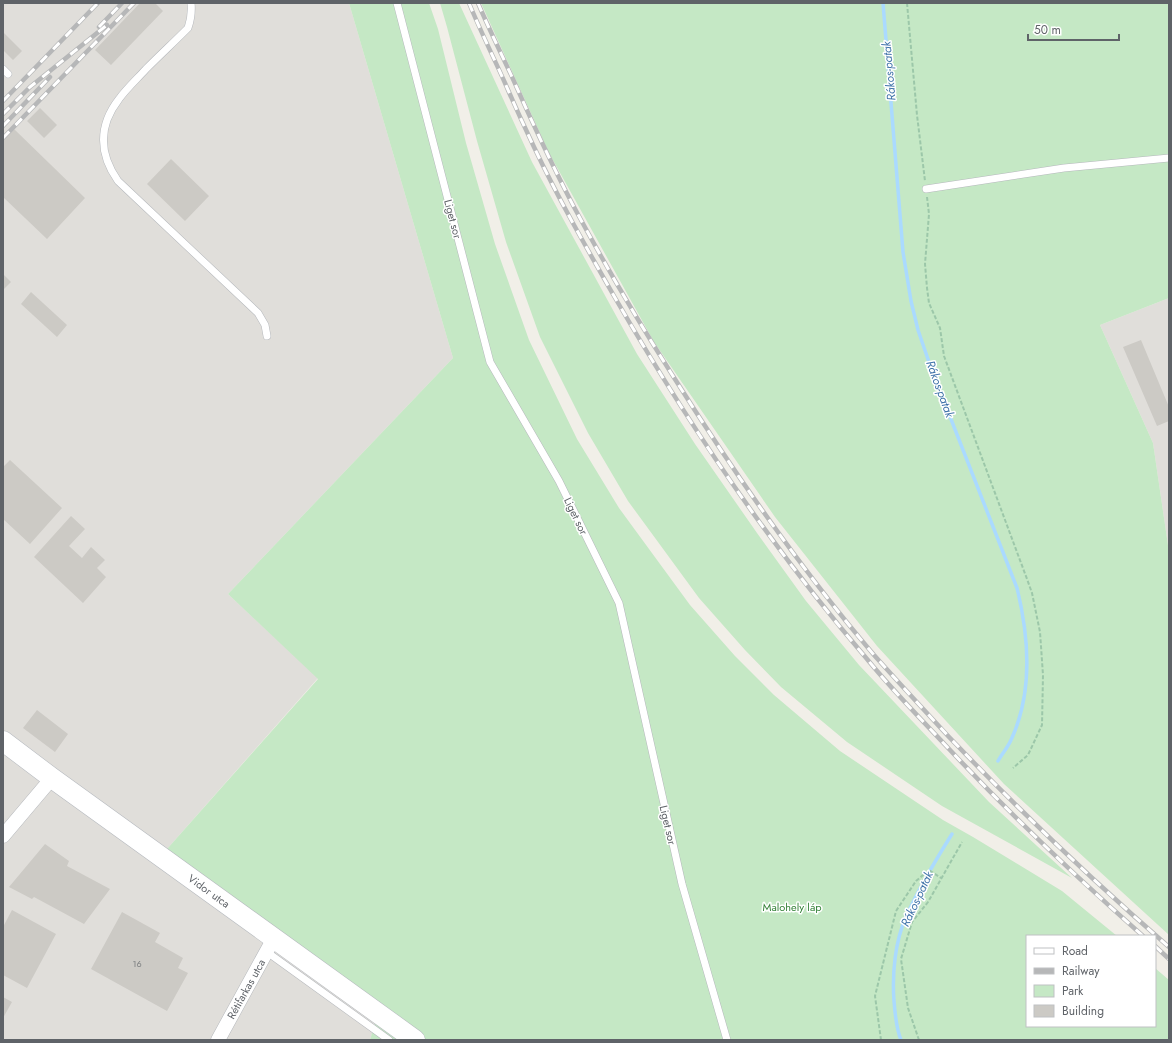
<svg xmlns="http://www.w3.org/2000/svg" width="1172" height="1043" font-family="Jost,sans-serif">
  <style>
    .industrial { fill: #e0deda }
    .green { fill: #c5e8c5 }
    .lines { fill: none; stroke-linecap: round; stroke-linejoin: round }
    .stream { stroke: #aadaff; stroke-width: 3.5 }
    .building { fill: #cccac5 }
    .lane-casing { stroke: #b5b8bc; stroke-width: 8 }
    .street-casing { stroke: #b5b8bc; stroke-width: 15 }
    .secondary-casing { stroke: #b6babf; stroke-width: 21 }
    .path { stroke: #9cc7a9; stroke-width: 2; stroke-dasharray: 4 2; stroke-linecap: butt }
    .lane { stroke: #fff; stroke-width: 7 }
    .street { stroke: #fff; stroke-width: 14 }
    .secondary { stroke: #fff; stroke-width: 20 }
    .rail-casing { stroke: #b6b7b8; stroke-width: 4.5 }
    .rail { stroke: #fff; stroke-width: 3; stroke-dasharray: 9; stroke-linecap: butt }
    .labels { text-anchor: middle; dominant-baseline: central; stroke-width: 3; stroke-linejoin: round; paint-order: stroke }
    .number-label { font-size: 9px; fill: #7a7d7f }
    .street-label { font-size: 11px; fill: #5f6368; stroke: #fff }
    .park-label { font-size: 11px; fill: #348238; stroke: #fff }
    .water-label { font-size: 12px; font-style: italic; fill: #4174aa; stroke: #fff }
  </style>
  <rect width="100%" height="100%" fill="#f1efe8"/>
  <path class="industrial" d="M3 3H349L453 358 228 594 318 678 167 849 380 1008 370 1040H3Z
    M1169 298V552L1153 443 1100 325Z"/>
  <path class="green" d="M349 3H429L438 29 466 143 495 244 529 340 577 439 619 508 690 605 735 656 774 695 840 751 943 820 973 837 1062 891 1117 936H1027V1026H1155V968L1169 980V1040H370L380 1007 167 849 318 679 228 594 453 358Z
    M440 3H459L532 162 637 354 695 444 757 533 806 601 859 665 989 802 1072 878 942 806 847 742 781 687 745 650 699 598 628 501 588 433 540 337 506 242 477 141 447 27Z
    M481 3H1169V298L1100 325 1153 443 1169 552V935L1004 784 877 646 775 517 654 342 549 153Z"/>
  <g class="lines">
    <path class="stream" d="M883 3 903 252 911 301 918 330 931 368 1017 588C1029 637 1033 693 1011 740 1008 747 1002 754 998 761
      M901 1040C896 1028 895 1014 894 1001 892 974 895 941 906 917 919 888 935 861 952 834"/>
  </g>
  <path class="building" d="M140 3H155L163 11 111 65 95 50Z
    M3 32 22 51 13 60 3 50Z
    M40 108 57 125 44 138 27 121Z
    M14 129 85 198 47 239 3 197V140Z
    M171 159 209 196 185 221 147 184Z
    M3 274 11 282 3 290Z
    M31 292 67 325 57 337 21 304Z
    M1141 340 1169 407V421L1157 426 1123 347Z
    M10 460 62 508 30 544 3 519V467Z
    M71 516 85 529 69 546 82 558 91 547 105 560 97 568 106 577 83 603 34 557Z
    M37 710 68 734 55 752 23 728Z
    M45 844 69 861 67 866 110 889 84 924 34 897 32 899 9 887Z
    M12 910 56 934 27 988 3 975V927Z
    M122 912 160 933 155 942 183 958 178 968 188 973 167 1011 91 969Z
    M3 997 12 1002 3 1018Z"/>
  <g class="lines">
    <g class="lane-casing">
      <path id="lane" d="M191 3C192 12 191 19 188 28 174 42 160 55 146 69 137 79 127 88 119 99 98 126 99 154 118 181L258 313 265 325 267 336
        M397 3 490 362 559 481 619 603 682 884 727 1040
        M3 69 8 74
        M926 189 1064 168 1169 158
        M267 952 389 1040"/>
    </g>
    <g class="street-casing">
      <path id="street" d="M3 836 52 778
        M218 1040 274 938"/>
    </g>
    <g class="secondary-casing">
      <path id="secondary" d="M3 741 52 778 415 1040"/>
    </g>
    <path class="path" d="M907 3 917 115 925 181
      M927 197 929 214 925 264 927 288 929 303 940 328 944 356 1027 579 1032 593 1040 632 1043 675 1042 725 1028 755 1013 768
      M881 1040 875 996 896 911 916 881 929 870 941 878
      M919 1040 908 1008 901 959 912 922 928 902 962 842"/>
    <use href="#lane" class="lane"/>
    <use href="#street" class="street"/>
    <use href="#secondary" class="secondary"/>
    <g class="rail-casing">
      <path id="rail" d="M469 3C480 30 493 56 505 83 514 104 524 126 534 147 558 198 586 247 614 296 688 424 771 547 867 659 893 691 922 720 950 750 1011 815 1076 877 1143 936
        M478 3C489 29 501 53 513 79 532 122 552 165 574 207 605 265 638 321 673 376 734 473 800 568 874 655 899 683 925 711 950 738 1020 811 1093 881 1169 947
        M99 27 122 3
        M3 101 98 3
        M3 114 30 87 107 25
        M3 126 50 77
        M3 138 134 3
        M1155 946 1169 959"/>
    </g>
    <use href="#rail" class="rail"/>
  </g>
  <g class="labels">
    <g class="number-label">
      <text x="137" y="963">16</text>
    </g>
    <g class="street-label">
      <text transform="translate(453 219) rotate(75)">Liget sor</text>
      <text transform="translate(576 516) rotate(64)">Liget sor</text>
      <text transform="translate(668 825) rotate(77)">Liget sor</text>
      <text transform="translate(209 891) rotate(36)">Vidor utca</text>
      <text transform="translate(246 989) rotate(-61)">Rétifarkas utca</text>
    </g>
    <g class="park-label">
      <text x="792" y="907">Malohely láp</text>
    </g>
    <g class="water-label">
      <text transform="translate(889 71) rotate(-95)">Rákos-patak</text>
      <text transform="translate(940 389) rotate(70)">Rákos-patak</text>
      <text transform="translate(917 899) rotate(-65)">Rákos-patak</text>
    </g>
  </g>
  <rect width="1172" height="1043" fill="none" stroke="#5f6368" stroke-width="8"/>
  <rect x="1026" y="935" width="130" height="92" fill="#ffffff" stroke="#bfc1c3"/>
  <rect x="1034" y="948" width="20" height="6" fill="#ffffff" stroke="#bfc1c3"/>
  <text x="1062" y="955" font-size="12" fill="#5f6368">Road</text>
  <rect x="1034" y="968" width="20" height="6" fill="#b6b7b8" stroke="#bfc1c3"/>
  <text x="1062" y="975" font-size="12" fill="#5f6368">Railway</text>
  <rect x="1034" y="985" width="20" height="12" fill="#c5e8c5" stroke="#bfc1c3"/>
  <text x="1062" y="995" font-size="12" fill="#5f6368">Park</text>
  <rect x="1034" y="1005" width="20" height="12" fill="#cccac5" stroke="#bfc1c3"/>
  <text x="1062" y="1015" font-size="12" fill="#5f6368">Building</text>
  <path d="M1028 34v6h91v-6" fill="none" stroke="#5f6368" stroke-width="2"/>
  <text x="1034" y="34" font-size="12" fill="#5f6368" stroke="#ffffff" stroke-width="3" paint-order="stroke">50 m</text>
</svg>
